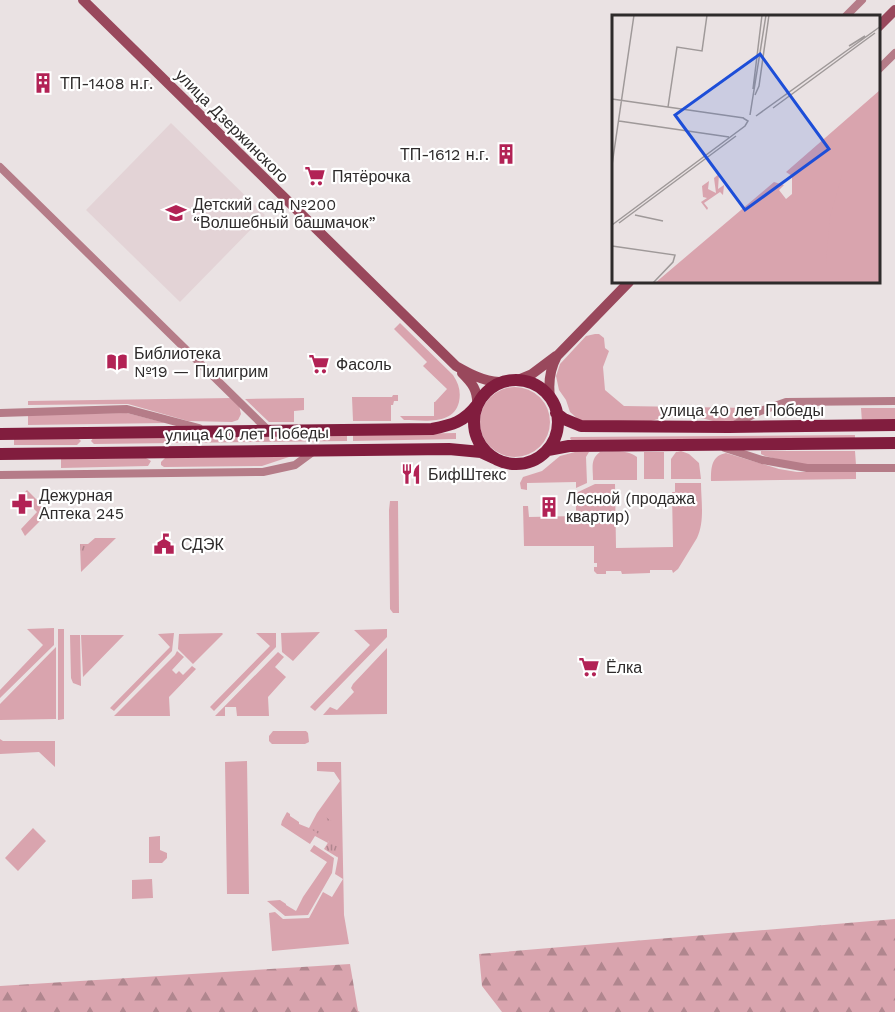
<svg xmlns="http://www.w3.org/2000/svg" width="895" height="1012" font-family="'Work Sans',sans-serif">
  <style>
    .built { fill: #e3d3d6 }
    .grass { fill: #d9a4ae }
    .forest { fill: url(#forest-firs) }
    .park { fill: url(#park-tufts) }
    .lines { fill: none; stroke-linecap: round; stroke-linejoin: round }
    .street { stroke: #b57c88; stroke-width: 8 }
    .secondary { stroke: #99485c; stroke-width: 10 }
    .primary { stroke: #811d3e; stroke-width: 12 }
    .labels { text-anchor: middle; dominant-baseline: central; stroke-width: 4.5; stroke-linejoin: round; paint-order: stroke }
    .poi-label { font-size: 16px; fill: #2e2b2b; stroke: #fff; text-anchor: start }
    .street-label { font-size: 16px; fill: #2e2b2b; stroke: #fff }
    .inset-road { fill: none; stroke: #9f9999; stroke-width: 1.5 }
    .view { fill: #1d4ed8; fill-opacity: 0.15; stroke: #1d4ed8; stroke-width: 3 }
    .inset-edge { fill: none; stroke: #2e2b2b; stroke-width: 3 }
  </style>
  <defs>
    <pattern id="forest-firs" width="22" height="20" patternUnits="userSpaceOnUse" patternTransform="scale(1.5)"><rect width="22" height="20" fill="#d9a4ae"/><path d="M5 1l3.5 6h-7zM16 11l3.5 6h-7z" fill="#b0868e"/></pattern>
    <pattern id="park-tufts" width="24" height="20" patternUnits="userSpaceOnUse" patternTransform="scale(1.5)"><rect width="24" height="20" fill="#d9a4ae"/><path d="M3 7l-1-3M5 7V3M7 7l1-3M15 17l-1-3M17 17v-4M19 17l1-3" fill="none" stroke="#b0868e"/></pattern>
  </defs>
  <rect width="100%" height="100%" fill="#eae2e3"/>
  <path class="built" d="M171 123 265 215 180 302 86 210Z"/>
  <path class="grass" d="M400 323 453 375C459 384 461 392 459 402 453 426 423 420 404 420L400 416H434V402H435L447 389 423 366 427 362 394 329Z
    M595 334H599L604 338 605 348 609 351 603 367 605 390 624 406 750 408 752 410 751 413 734 423 717 422 701 418 665 417 644 423H589L579 420 570 412 566 400 559 390 556 376 560 364 586 336Z
    M480 422a35 35 0 1 1 70 0a35 35 0 1 1-70 0Z
    M393 395H398V401H394L393 405H391V421H353L352 397H392Z
    M233 398 239 405 241 414 238 420 232 422 188 421 128 404 28 405V401Z
    M304 398V410L294 411V422H269L245 399Z
    M861 408H895V422H862Z
    M127 413 166 423 28 425V414Z
    M456 433V439L353 441V435Z
    M347 435V441L94 444 91 441 93 438Z
    M855 435V439L571 440 570 438 571 437Z
    M14 439H79L81 441 77 445H14Z
    M681 451 689 454 699 463 701 479H671V459L676 452Z
    M761 451H855L856 465H807L796 464 765 456 761 454Z
    M575 452H589L586 457 587 483 576 488V482L527 483V490L521 489 520 483 523 477 542 471 560 456Z
    M600 452C612 452 627 449 637 457V480H593C593 468 590 459 600 452Z
    M644 452H664V479H644Z
    M726 453 779 469 797 472H856V479L711 481C711 468 711 456 726 453Z
    M295 455 262 466 164 467 161 465V462L165 458Z
    M146 458 151 461 148 466 61 468V459Z
    M675 483H701C701 500 705 521 697 538L678 569 673 573 672 570H650V573L622 574 621 571H606V574H597L594 571V567H597V563H594V546H524L523 506H528L529 517 576 516V493L595 484H615L616 548 673 547 672 492H675Z
    M27 490 49 512 25 536 21 529 37 512 21 496Z
    M390 501H398L399 613H393L390 609 389 510Z
    M54 628V645L0 698V690L43 645 27 629Z
    M58 629H64V719L58 720Z
    M387 629V637L315 711 310 707 370 645 354 630Z
    M320 632 293 661 282 652 281 633Z
    M174 633 172 651 114 711 110 708 170 647 158 634Z
    M256 633H276V647L214 711 210 707 270 646Z
    M179 634 222 633 223 634 193 664 178 649Z
    M70 635H80L81 686 73 683 71 678Z
    M81 635H124L83 677Z
    M56 647V719L0 720V704Z
    M387 648V714L323 715 330 707 337 710 354 692 351 688 353 684Z
    M177 651 184 657 172 670 176 674 179 671 183 675 192 666 196 669 169 697 170 716H114L175 655Z
    M278 652 284 657 275 667 286 677 268 697 269 716H237L236 707H225V716H215Z
    M273 731H306L308 733 309 742 305 744H272L269 741V736Z
    M0 739 3 741H55V767L39 752 0 754Z
    M247 761 249 894H227L225 762Z
    M317 762H341L344 915 349 944 272 951 269 913 275 912 283 919 309 918 323 892 332 897 343 879 335 874 338 858 329 841 328 843 315 836 310 844 281 825 282 821 287 812 290 814V816L299 822V824L309 828 317 813 340 781 334 772 317 771Z
    M33 828 46 841 18 871 5 858Z
    M160 836V850L167 853V858L162 863H149V837Z
    M314 845 334 858 332 873 308 915 285 916 267 901 280 900 286 904V905L296 911 303 897 327 862 310 851Z
    M152 879 153 898 132 899V880Z"/>
  <path class="forest" d="M895 919V1012H502L482 986 479 954Z
    M350 964 358 1011 360 1012H0V986Z"/>
  <path class="park" d="M95 538H116L81 572 80 544H88Z
    M321 814 342 828 333 843 342 849 337 857 324 849 329 841 311 829Z"/>
  <g class="lines">
    <path class="street" d="M846 16 862 0
      M878 70 895 53
      M0 167 269 431
      M0 413 127 409 199 428
      M734 425 758 412 786 402 895 401
      M725 448 762 460 807 468H895
      M0 475 263 472 295 465 314 451"/>
    <path class="secondary" d="M83 0 456 366C470 374 483 381 499 382
      M878 27 895 10
      M462 373C472 383 478 390 477 405
      M520 379 532 374 556 356
      M550 397C548 382 550 369 557 356L629 282"/>
    <path class="primary" d="M474 422a42 42 0 1 1 84 0a42 42 0 1 1-84 0Z
      M556 413 564 419 581 426 729 427 895 425
      M0 434 432 429C452 425 464 422 477 405
      M548 450 569 446 895 443
      M0 454 449 449 481 452 494 458"/>
  </g>
  <defs>
    <g id="building-bare" transform="scale(1.62)"><path d="M-4-6H4V6H1V3H-1V6H-4ZM-2.5-4.3h1.7v1.8h-1.7ZM.8-4.3h1.7v1.8H.8ZM-2.5-1h1.7V.8h-1.7ZM.8-1h1.7V.8H.8Z" fill="#b22255" stroke="#fff" stroke-width="2.5" paint-order="stroke"/></g>
    <g id="supermarket-bare" transform="scale(1.62)"><path d="M-6-5.5h2.5l.6 2H6L4.5 2H-2.5L-4.4-4H-6ZM-1.5 3.2a1.3 1.3 0 1 0 .1 0ZM3 3.2a1.3 1.3 0 1 0 .1 0Z" fill="#b22255" stroke="#fff" stroke-width="2.5" paint-order="stroke"/></g>
    <g id="school-bare" transform="scale(1.62)"><path d="M0-5L7-2L0 1L-7-2ZM-4 1L0 2.5L4 1V4Q0 6-4 4Z" fill="#b22255" stroke="#fff" stroke-width="2.5" paint-order="stroke"/></g>
    <g id="library-bare" transform="scale(1.62)"><path d="M-6-4Q-3-5.5-.7-3.5V5Q-3 3-6 4ZM6-4Q3-5.5 .7-3.5V5Q3 3 6 4Z" fill="#b22255" stroke="#fff" stroke-width="2.5" paint-order="stroke"/></g>
    <g id="restaurant-bare" transform="scale(1.62)"><path d="M-5-6h1v4h1v-4h1v4h1v-4h1v5L-1.5 .5V6h-2V.5L-5-1ZM5-6V6H3V1.5H1.5Q1.5-4 5-6Z" fill="#b22255" stroke="#fff" stroke-width="2.5" paint-order="stroke"/></g>
    <g id="pharmacy-bare" transform="scale(1.62)"><path d="M-2-6h4v4h4v4h-4v4h-4v-4h-4v-4h4Z" fill="#b22255" stroke="#fff" stroke-width="2.5" paint-order="stroke"/></g>
    <g id="civic-bare" transform="scale(1.62)"><path d="M-.6-6.5H3V-4.5H.6V-3L4-1V1h2V6H-6V1h2V-1L-.6-3ZM-1.2 2.5V6h2.4V2.5Z" fill="#b22255" stroke="#fff" stroke-width="2.5" paint-order="stroke"/></g>
  </defs>
  <g fill-rule="evenodd">
    <use href="#building-bare" x="43" y="83"/>
    <use href="#building-bare" x="506" y="154"/>
    <use href="#supermarket-bare" x="315" y="176"/>
    <use href="#school-bare" x="176" y="213"/>
    <use href="#library-bare" x="117" y="362"/>
    <use href="#supermarket-bare" x="319" y="364"/>
    <use href="#restaurant-bare" x="411" y="474"/>
    <use href="#pharmacy-bare" x="22" y="504"/>
    <use href="#building-bare" x="549" y="507"/>
    <use href="#civic-bare" x="164" y="544"/>
    <use href="#supermarket-bare" x="589" y="667"/>
  </g>
  <g class="labels">
    <g class="poi-label">
      <text x="60" y="83">ТП-1408 н.г.</text>
      <text x="489" y="154" text-anchor="end">ТП-1612 н.г.</text>
      <text x="332" y="176">Пятёрочка</text>
      <text x="193" y="204">Детский сад №200<tspan x="193" dy="18">“Волшебный башмачок”</tspan></text>
      <text x="134" y="353">Библиотека<tspan x="134" dy="18">№19 — Пилигрим</tspan></text>
      <text x="336" y="364">Фасоль</text>
      <text x="428" y="474">БифШтекс</text>
      <text x="39" y="495">Дежурная<tspan x="39" dy="18">Аптека 245</tspan></text>
      <text x="566" y="498">Лесной (продажа<tspan x="566" dy="18">квартир)</tspan></text>
      <text x="181" y="544">СДЭК</text>
      <text x="606" y="667">Ёлка</text>
    </g>
    <g class="street-label">
      <text transform="translate(232 126) rotate(45)">улица Дзержинского</text>
      <text x="742" y="410">улица 40 лет Победы</text>
      <text transform="translate(247 434) rotate(-1)">улица 40 лет Победы</text>
    </g>
  </g>
  <g transform="translate(612 15)">
    <rect width="268" height="268" fill="#eae2e3"/>
    <path d="M107 159 106 174 112 170 111 180 108 177 92 188 96 193 95 195 89 187 95 183 91 182 90 171 97 166 96 174 104 178 102 163Z" fill="#d9a4ae"/>
    <path d="M268 75V268H43L162 167 172 170 167 175 174 184 180 179V161L174 157Z" fill="#d9a4ae"/>
    <path d="M268 130V268H230L214 248 218 202 230 160Z" fill="#d9a4ae"/>
    <path class="inset-road" d="M237 31 253 21M141 74 150 0M143 80 147 71 157 0M0 84 132 103M56 92 65 32 90 36 95 0M161 93 263 18M138 100 154 0M144 101 269 11M7 106 117 122M0 150 22 0M23 200 51 206M7 208 124 121M0 210 133 111 136 106 131 103M0 231 63 240 61 247 41 268"/>
    <path class="view" d="M148 39 217 134 133 195 63 100Z"/>
    <rect width="268" height="268" class="inset-edge"/>
  </g>
</svg>
